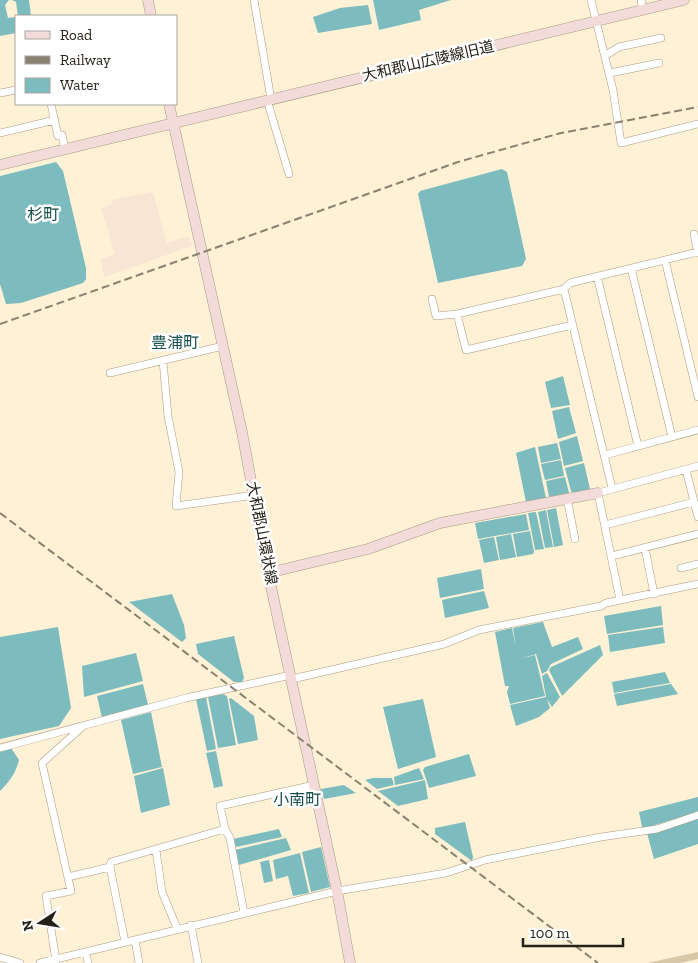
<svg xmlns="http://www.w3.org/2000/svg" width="698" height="963" font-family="'Zilla Slab','Noto Sans JP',serif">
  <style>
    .industrial { fill: #f6e6d3 }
    .green { fill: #d8c8a8 }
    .water { fill: #7cbbbe }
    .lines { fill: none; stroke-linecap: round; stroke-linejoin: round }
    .street-casing { stroke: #a89b82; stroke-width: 8 }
    .secondary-casing { stroke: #a89b82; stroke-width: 11 }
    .street { stroke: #fff; stroke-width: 7 }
    .secondary { stroke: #f2dbd8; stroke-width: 10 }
    .rail { stroke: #8a8270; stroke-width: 2; stroke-dasharray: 8 4; stroke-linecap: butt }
    .labels { text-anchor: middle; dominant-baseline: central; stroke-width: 5; stroke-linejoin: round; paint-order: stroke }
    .street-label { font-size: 15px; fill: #252117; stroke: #fff }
    .neighbourhood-label { font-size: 16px; fill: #175149; stroke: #fff }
  </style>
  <rect width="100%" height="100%" fill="#fef1d6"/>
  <path class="industrial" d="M153 192 167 243 188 236 192 246 104 277 101 259 115 254 101 208 113 204 112 200Z"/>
  <path class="green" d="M698 952V959L680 963H647Z"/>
  <path class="water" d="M0 0H9L5 5 8 18 16 17V33L0 36Z
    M12 0H29L31 16H18L16 2Z
    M373 0H451L419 10 421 20 379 30Z
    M368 5 372 24 318 33 313 17 340 8Z
    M56 162 63 171 86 268V279L83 283 21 303 6 304 0 284V176Z
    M502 169 507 172 526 259 522 266 438 283 418 194 420 191Z
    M563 376 570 405 551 408 545 382Z
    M569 407 576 433 558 439 552 411Z
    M577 436 583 461 564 466 559 442Z
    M557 443 561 459 541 463 538 447Z
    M535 447 546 498 526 502 516 453Z
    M561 460 564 476 545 480 541 464Z
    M584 463 590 489 574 493 571 491 565 468Z
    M565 477 569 493 549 497 546 481Z
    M556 508 563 545 554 547 547 510Z
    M546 510 553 547 545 548 538 512Z
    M536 512 544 549 535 550 528 513Z
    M526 514 529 530 478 539 475 523Z
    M530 531 534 552 533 554 517 557 513 534Z
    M511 534 516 557 500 560 496 537Z
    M494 537 499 560 484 563 479 540Z
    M481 569 484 589 440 598 437 578Z
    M484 591 489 608 445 618 442 600Z
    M172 594 184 625 186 638 182 642 129 602Z
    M661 606 663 625 607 634 604 616Z
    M543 622 552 647 578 637 583 649 551 664 547 671 542 674 536 654 519 659 535 655 545 696 510 704 507 692 509 686H505L495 632 512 628 516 647 513 628Z
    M58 627 71 708 59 726 0 739V637Z
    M663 627 665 643 610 652 608 635Z
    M234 636 244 678 242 682H234L198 654 196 644Z
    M600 645 603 655 562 696 549 670 551 667Z
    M136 653 143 681 84 697 82 666Z
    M665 672 670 683 614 693 612 682Z
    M547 673 560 697 552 707 547 699 550 708 539 717 516 726 510 705 546 697 542 676Z
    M143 684 148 705 102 718 97 696Z
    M671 684 678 694 617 706 614 694Z
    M223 694 227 696 236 745 218 748 208 697Z
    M206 697 216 749 207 751 196 699Z
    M231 698 254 716 258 740 238 744 229 699Z
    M423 699 436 757 398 769 383 707Z
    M151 712 162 767 133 774 121 720Z
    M11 748 19 760C16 773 9 782 0 791V749Z
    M216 751 223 786 214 788 206 753Z
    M469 754 476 776 429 788 423 770 425 767Z
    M163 768 170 805 141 813 134 776Z
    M419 768 424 779 395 785 394 777Z
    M373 778H392L394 785 377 789 365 780Z
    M425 780 428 799 398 806 378 791Z
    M344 785 356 793 324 799 321 789Z
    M698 797V812L645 828 642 827 639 812Z
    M698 818V844L654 859 647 833Z
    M465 822 473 857 472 861 435 834V828Z
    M279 829 282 837 236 847 233 839Z
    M286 838 291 850 239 865 235 850Z
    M321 847 330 887 311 892 302 852Z
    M300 853 309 893 293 896 288 876 276 879 273 860Z
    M269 860 273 881 264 883 260 862Z"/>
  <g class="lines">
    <g class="street-casing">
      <path id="street" d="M254 0 271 99
        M591 0 613 90 621 143 698 124
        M641 0 643 10
        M606 55 619 47 661 38
        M610 73 659 63
        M0 93 16 90
        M267 100 289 174
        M51 104 58 136 62 135 65 149
        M0 133 55 120
        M694 234 698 253
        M665 260 698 397
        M631 268 672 437
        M597 276 638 446
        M564 289 457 314 466 350 572 325
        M432 299 436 316 457 314
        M163 361 168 416 179 472 176 506 255 495
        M110 373 223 346
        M605 455 698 430
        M686 470 698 517
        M612 488 564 289 570 283 698 252
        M567 498 575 539
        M605 525 694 502
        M645 548 654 594
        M612 556 698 534
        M681 568 698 564
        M620 600 598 493 698 466
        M292 679 444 644 479 630 601 606 606 603 698 584
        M0 748 186 698 291 675
        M156 850 162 892 177 928
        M110 867 125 942
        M68 877 110 867 111 862 225 829
        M244 913 230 838 225 829 220 806 314 785
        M191 925 198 963
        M135 940 139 963
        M86 953 88 963
        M0 957 20 963
        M56 961 46 896 71 891 42 763 81 728
        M40 963 337 891 446 873 485 860 601 837 657 829 698 815"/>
    </g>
    <g class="secondary-casing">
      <path id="secondary" d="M148 0 151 16
        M169 104 242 432 268 573 337 891 350 963
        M0 165 684 0
        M268 573 368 549 440 523 598 493"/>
    </g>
    <use href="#street" class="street"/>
    <use href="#secondary" class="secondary"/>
    <path class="rail" d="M0 324 458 162 561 133 698 107
      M0 513 598 963"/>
  </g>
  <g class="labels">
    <g class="street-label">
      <text transform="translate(428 61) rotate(-13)">大和郡山広陵線旧道</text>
      <text transform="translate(262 533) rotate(79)">大和郡山環状線</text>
    </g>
    <g class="neighbourhood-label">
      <text x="43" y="214">杉町</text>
      <text x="175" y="342">豊浦町</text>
      <text x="297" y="799">小南町</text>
    </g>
  </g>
  <rect x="15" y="15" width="162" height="90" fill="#ffffff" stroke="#a8a6a2"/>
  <rect x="25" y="31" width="25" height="8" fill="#f2dbd8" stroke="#a8a6a2"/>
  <text x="60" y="40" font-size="15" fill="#252117">Road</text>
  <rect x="25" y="56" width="25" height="8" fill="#8a8270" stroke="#a8a6a2"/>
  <text x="60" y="65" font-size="15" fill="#252117">Railway</text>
  <rect x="25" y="78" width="25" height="15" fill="#7cbbbe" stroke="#a8a6a2"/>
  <text x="60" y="90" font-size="15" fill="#252117">Water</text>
  <g transform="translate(40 923) rotate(258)" stroke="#ffffff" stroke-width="4" paint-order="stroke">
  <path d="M0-4L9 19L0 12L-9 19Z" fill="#252117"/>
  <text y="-8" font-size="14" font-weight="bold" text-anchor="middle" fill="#252117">N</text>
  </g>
  <path d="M523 938v8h100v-8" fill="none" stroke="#252117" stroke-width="2.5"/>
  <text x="530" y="938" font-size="15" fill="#252117" stroke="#ffffff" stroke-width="4" paint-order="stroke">100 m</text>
</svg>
